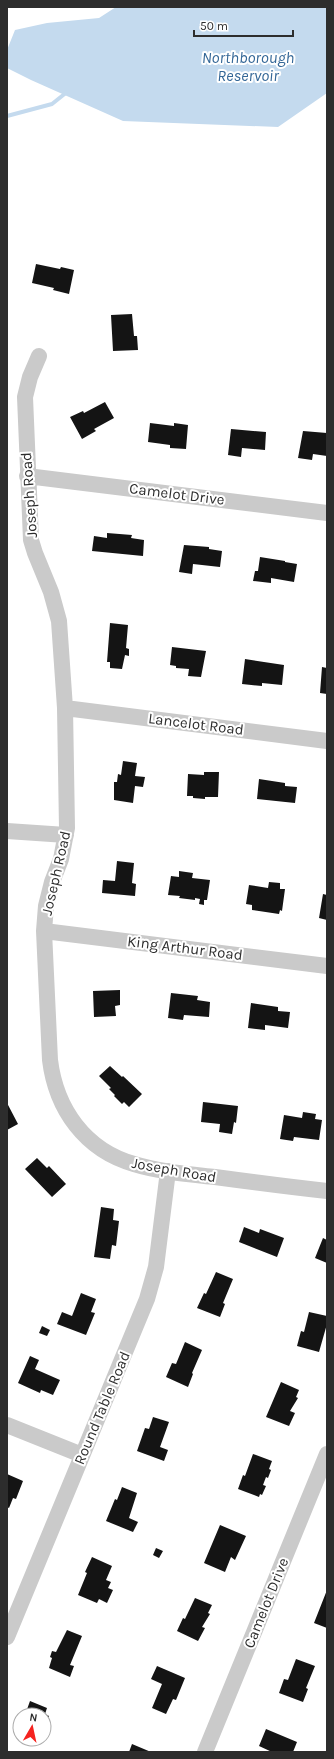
<svg xmlns="http://www.w3.org/2000/svg" width="334" height="1759" font-family="Karla,sans-serif">
  <style>
    .water { fill: #c4daee }
    .lines { fill: none; stroke-linecap: round; stroke-linejoin: round }
    .stream { stroke: #c4daee; stroke-width: 4 }
    .building { fill: #141414 }
    .minor { stroke: #cacaca; stroke-width: 16 }
    .labels { text-anchor: middle; dominant-baseline: central; stroke-width: 4; stroke-linejoin: round; paint-order: stroke }
    .street-label { font-size: 15px; fill: #2d2d2d; stroke: #fff }
    .water-label { font-size: 16px; font-style: italic; fill: #346797; stroke: #fff }
  </style>
  <rect width="100%" height="100%" fill="#fff"/>
  <path class="water" d="M116 7H327V93L278 127 123 121 31 80 7 68V50L15 30 47 23 99 18Z"/>
  <g class="lines">
    <path class="stream" d="M7 116 52 104 67 92"/>
  </g>
  <path class="building" d="M36 264 60 269 61 267 74 270 69 294 53 290 54 288 32 283Z
    M132 314 134 336H137L138 350 113 351 111 315Z
    M105 402 114 418 94 429 96 431 82 439 70 417 83 411 84 413Z
    M150 423 174 426V423L188 425 186 449 170 448V445L148 442Z
    M231 429 266 432 265 450 242 448 241 457 228 455Z
    M303 431 327 433V456L313 454 312 460 298 458Z
    M107 533 132 535 131 538 144 540 143 556 92 551 94 536 107 538Z
    M184 545 209 547V549L222 551 220 567 193 564 192 574 179 572Z
    M260 557 285 561V562L297 564 294 582 271 578V583L253 581 255 571H258Z
    M110 623 128 625 126 648 129 649V656L125 655 122 669 110 668V662H107Z
    M172 647 206 651 201 677 188 676 189 669 176 668V666L170 665Z
    M245 659 284 665 282 685 262 683V686L242 684Z
    M322 667 327 668V694L320 693Z
    M123 761 137 763 135 776 145 777 143 787 135 786 133 803 114 800V782H117L118 774 121 775Z
    M204 772H219L218 797H205V799L193 798V796H187L188 774 204 775Z
    M259 779 285 783V786L297 787 295 803 257 799Z
    M117 861 134 863 132 883 136 884 135 896 102 893 103 880 115 881Z
    M179 871 193 873 192 878 210 880 207 900H204V905L199 904 200 899 195 898V900L179 898 180 896 168 895 171 876 179 877Z
    M269 882 280 883V889H285L282 911 280 910 279 914 252 910V905L246 904 249 885 268 888Z
    M323 894 327 895V920L319 918Z
    M120 990V1005L115 1006 116 1016 94 1017 93 991Z
    M171 993 198 996 197 1000 210 1002 209 1017 184 1015 183 1020 168 1018Z
    M251 1003 278 1007V1011L290 1012 288 1028 265 1025V1030L248 1028Z
    M110 1066 122 1077 123 1076 142 1094 129 1107 124 1102 122 1104 114 1096 115 1095 109 1089 111 1088 99 1076Z
    M203 1102 238 1106 236 1123 234 1122 232 1134 219 1132 220 1124 201 1122Z
    M7 1103 18 1124 7 1130Z
    M303 1112 316 1114 315 1119 322 1120 319 1140 294 1137 293 1141 280 1139 284 1115 302 1118Z
    M37 1158 47 1168 49 1166 66 1184 52 1197 25 1169Z
    M101 1207 114 1209 113 1220 119 1221 116 1246 112 1245 110 1259 94 1257Z
    M244 1227 259 1233 260 1229 284 1238 277 1257 239 1242Z
    M323 1238 327 1240V1263L315 1258Z
    M216 1272 233 1279 223 1303 225 1304 220 1317 197 1308 204 1293 206 1294Z
    M81 1293 96 1299 91 1312 95 1313 86 1335 57 1324 62 1312 72 1316Z
    M309 1312 327 1316V1324L319 1352 297 1346 301 1331 304 1332Z
    M42 1326 50 1330 47 1336 39 1333Z
    M185 1342 202 1350 192 1373 193 1374 188 1387 166 1377 172 1363 176 1364Z
    M30 1356 39 1360 35 1369 60 1380 53 1395 41 1390 40 1393 18 1383Z
    M281 1382 299 1390 296 1397 298 1398 290 1411 295 1413 289 1426 266 1417Z
    M153 1417 169 1422 160 1447 168 1450 164 1461 137 1451 145 1428 149 1429Z
    M253 1454 272 1461 269 1469 271 1470 268 1478 266 1477 263 1485 266 1486 262 1495 260 1494 259 1497 238 1489 243 1475 245 1476Z
    M7 1474 23 1481 16 1499 13 1498 9 1508 7 1507Z
    M122 1487 137 1493 129 1518 138 1522 133 1532 106 1521 115 1499 117 1500Z
    M220 1525 246 1536 235 1560 231 1557 225 1572 204 1563Z
    M156 1548 163 1551 159 1558 153 1555Z
    M92 1557 112 1566 106 1580 111 1582 108 1588 113 1590 107 1603 99 1599 97 1603 78 1595 87 1573 85 1572Z
    M327 1590V1628L314 1623Z
    M195 1598 212 1605 208 1613 210 1614 202 1627 205 1628 198 1641 177 1631 183 1618 185 1619Z
    M67 1630 82 1636 70 1665 74 1666 70 1677 49 1668 52 1658 50 1657 52 1651 56 1652Z
    M296 1659 315 1666 306 1688 308 1689 303 1702 279 1693 284 1679 288 1680Z
    M157 1666 185 1678 176 1700 173 1699 166 1714 152 1708 162 1684 151 1679Z
    M30 1701 47 1708 45 1714 49 1716 46 1723 44 1722V1715H25Z
    M18 1723H20V1738L17 1736 20 1729 16 1727Z
    M266 1729 297 1742 293 1752H272L259 1746Z
    M26 1739H37L35 1743 31 1742 30 1744 25 1742Z
    M132 1744 151 1752H129Z"/>
  <g class="lines">
    <path class="minor" d="M39 356 30 377 25 397 31 540 35 553 51 592 59 621 65 708 67 828 61 859 52 882 46 906 44 931 50 1060C56 1109 85 1150 134 1164 160 1172 188 1174 215 1177 252 1182 290 1187 327 1191
      M27 476 327 513
      M65 708 327 741
      M7 831 66 835
      M44 931 327 966
      M7 1425 82 1455
      M7 1637 147 1299 156 1267 168 1171
      M205 1752 327 1454"/>
  </g>
  <g class="labels">
    <g class="street-label">
      <text transform="translate(177 494) rotate(7)">Camelot Drive</text>
      <text transform="translate(29 495) rotate(-94)">Joseph Road</text>
      <text transform="translate(196 724) rotate(7)">Lancelot Road</text>
      <text transform="translate(56 873) rotate(-77)">Joseph Road</text>
      <text transform="translate(185 948) rotate(7)">King Arthur Road</text>
      <text transform="translate(174 1170) rotate(10)">Joseph Road</text>
      <text transform="translate(102 1408) rotate(-67)">Round Table Road</text>
      <text transform="translate(266 1603) rotate(-68)">Camelot Drive</text>
    </g>
    <g class="water-label">
      <text x="248" y="57">Northborough<tspan x="248" dy="18">Reservoir</tspan></text>
    </g>
  </g>
  <rect width="334" height="1759" fill="none" stroke="#2d2d2d" stroke-width="16"/>
  <g transform="translate(32 1727) rotate(9)"><circle r="19" fill="#ffffff" stroke="#ababab"/>
  <path d="M0-3L7 15L0 10L-7 15Z" fill="#f5231f"/>
  <text y="-6" font-size="11" font-weight="bold" text-anchor="middle" fill="#2d2d2d">N</text>
  </g>
  <path d="M194 30v6h99v-6" fill="none" stroke="#2d2d2d" stroke-width="2"/>
  <text x="200" y="30" font-size="12" fill="#2d2d2d" stroke="#ffffff" stroke-width="3" paint-order="stroke">50 m</text>
</svg>
